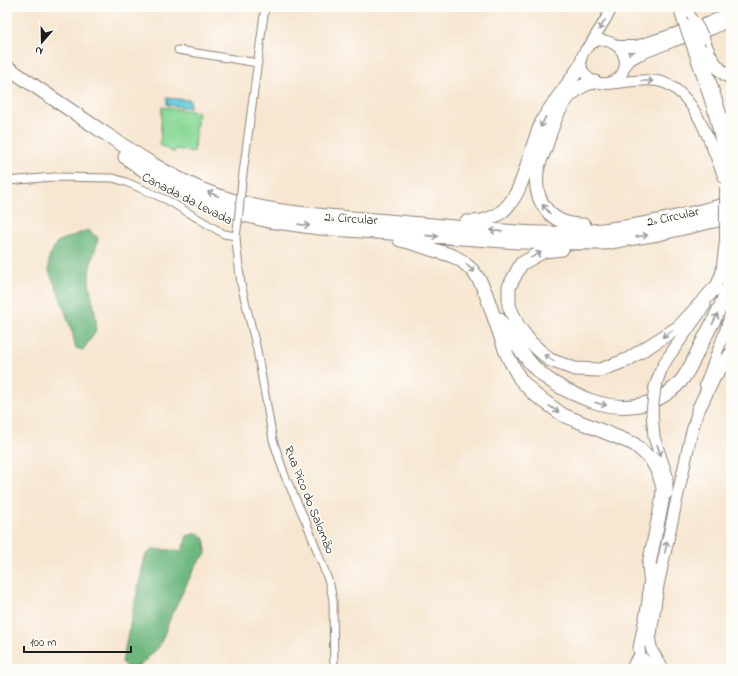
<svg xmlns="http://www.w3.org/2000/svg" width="738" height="676" font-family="'Indie Flower',sans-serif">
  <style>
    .green { fill: #88d897; stroke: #527a5a }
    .forest { fill: #6eb880; stroke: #456a4e }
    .water { fill: #5ec9d7; stroke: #3d727a }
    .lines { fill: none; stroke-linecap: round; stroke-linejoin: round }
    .street-casing { stroke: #8a8176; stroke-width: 9 }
    .secondary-casing { stroke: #8a8176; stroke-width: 12 }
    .primary-casing { stroke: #8a8176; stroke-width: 13 }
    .highway-casing { stroke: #8a8176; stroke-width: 15 }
    .street { stroke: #fff; stroke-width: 7 }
    .secondary { stroke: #fff; stroke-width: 10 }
    .primary { stroke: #fff; stroke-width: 11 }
    .highway { stroke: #fff; stroke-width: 13 }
    .street-bridge-casing { stroke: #8a8176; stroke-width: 9; stroke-linecap: butt }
    .secondary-bridge-casing { stroke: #8a8176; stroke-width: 12; stroke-linecap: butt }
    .primary-bridge-casing { stroke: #8a8176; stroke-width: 13; stroke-linecap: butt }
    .highway-bridge-casing { stroke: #8a8176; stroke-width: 15; stroke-linecap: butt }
    .street-bridge { stroke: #fff; stroke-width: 7 }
    .secondary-bridge { stroke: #fff; stroke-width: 10 }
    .primary-bridge { stroke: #fff; stroke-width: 11 }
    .highway-bridge { stroke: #fff; stroke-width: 13 }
    .oneway { stroke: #999 }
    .labels { text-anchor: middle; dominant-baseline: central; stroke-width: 3.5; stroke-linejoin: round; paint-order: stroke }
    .street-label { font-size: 13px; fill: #1c1c1c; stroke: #fdfcf7 }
  </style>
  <rect width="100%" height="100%" fill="#fdfcf7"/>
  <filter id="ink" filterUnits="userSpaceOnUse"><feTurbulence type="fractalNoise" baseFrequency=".025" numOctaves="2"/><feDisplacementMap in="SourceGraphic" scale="8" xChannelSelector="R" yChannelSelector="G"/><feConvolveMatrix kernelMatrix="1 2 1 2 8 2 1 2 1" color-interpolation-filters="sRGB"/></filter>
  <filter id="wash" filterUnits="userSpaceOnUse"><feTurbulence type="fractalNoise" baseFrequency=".012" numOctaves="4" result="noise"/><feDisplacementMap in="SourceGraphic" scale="16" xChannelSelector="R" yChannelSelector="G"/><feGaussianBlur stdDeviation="0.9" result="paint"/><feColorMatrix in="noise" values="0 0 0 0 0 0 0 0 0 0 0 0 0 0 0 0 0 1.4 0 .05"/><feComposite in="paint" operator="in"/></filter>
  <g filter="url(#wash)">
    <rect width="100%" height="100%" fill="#f7e6d0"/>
    <path class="green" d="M162 107 198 112 194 152 175 149 174 153 160 145Z"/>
    <path class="forest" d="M88 230 98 238C96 252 88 265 89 280 89 292 100 322 95 332 92 338 87 344 83 350L76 348 75 345 73 335 60 297 49 271V257L57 242Z
      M197 533 205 539 206 554 196 565 172 614 159 647 141 665 128 669 122 662 145 556 152 549 182 551 187 536Z"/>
    <path class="water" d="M167 98 190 100V108L167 105Z"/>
  </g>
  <g filter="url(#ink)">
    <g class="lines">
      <g class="street-casing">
        <path id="street" d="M178 50 258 63
          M7 181 54 177 113 178 126 182 167 200 224 234 236 236
          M242 181 265 7
          M238 222 236 236 237 250 241 284 257 350 273 440 285 476 307 524 330 585 333 601 334 669"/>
      </g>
      <g class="secondary-casing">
        <path id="secondary" d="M679 7 682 19
          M687 7 693 23
          M601 40C634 43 632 86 600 83 594 82 588 78 585 74 574 60 587 42 601 40Z
          M591 43 613 7
          M618 46H636L710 22 726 14 731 10
          M700 47 726 129 731 151
          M693 49C706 88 722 129 724 171
          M624 68 630 60 639 55 674 41 713 29 731 20
          M608 84C624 83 641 78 657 81 695 87 711 147 724 178
          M715 288 721 273 725 241
          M705 385 725 331 731 311
          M640 656 656 669"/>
      </g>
      <g class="primary-casing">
        <path id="primary" d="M655 387 661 370 667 359 705 305
          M652 412 654 437 667 476V493
          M632 669 635 662 640 656 639 648 648 602 649 585 652 569
          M647 669 654 668
          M663 669 652 651 650 642 658 585 691 435 698 410"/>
      </g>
      <g class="highway-casing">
        <path id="highway" d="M702 37C708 54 714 68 731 78
          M7 67C40 90 73 112 106 134 137 155 168 175 203 190 258 213 317 215 376 220 409 223 443 226 476 229 505 231 535 234 564 233 621 231 677 218 731 203
          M125 157 145 171 170 185 221 208 244 215 269 221 319 228 519 242 604 243 658 234 731 217
          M466 222C525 225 523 161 542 122 552 102 569 85 580 66
          M584 225C552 226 533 203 537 172 538 163 542 157 545 149 552 127 559 99 581 87 585 84 591 83 595 82
          M400 240 409 242 453 256 462 261 472 270 480 281 486 294 507 355 520 379 534 394 563 415 634 444 651 459 659 474 663 488 662 502 649 564 650 577
          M562 249 544 251 521 264 509 287V306L518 326 531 343 550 360 575 369 600 370 627 360 679 327 715 288
          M499 319C511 336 522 355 537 370 553 385 572 394 592 401 624 412 658 407 681 381 690 370 696 354 703 341 714 320 725 300 731 277
          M698 410 714 377 731 354"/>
      </g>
      <use href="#street" class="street"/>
      <use href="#secondary" class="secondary"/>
      <use href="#primary" class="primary"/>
      <use href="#highway" class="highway"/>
      <g class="street-bridge-casing">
        <path id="street-bridge" d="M238 222 242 181"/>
      </g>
      <g class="secondary-bridge-casing">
        <path id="secondary-bridge" d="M682 19 693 49
          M695 29 700 47
          M725 187V241"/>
      </g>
      <g class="primary-bridge-casing">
        <path id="primary-bridge" d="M652 412 655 387"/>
      </g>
      <g class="highway-bridge-casing">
        <path id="highway-bridge" d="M694 23 702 37"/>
      </g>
      <use href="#street-bridge" class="street-bridge"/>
      <use href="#secondary-bridge" class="secondary-bridge"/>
      <use href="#primary-bridge" class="primary-bridge"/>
      <use href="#highway-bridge" class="highway-bridge"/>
    </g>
    <defs><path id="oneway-shaft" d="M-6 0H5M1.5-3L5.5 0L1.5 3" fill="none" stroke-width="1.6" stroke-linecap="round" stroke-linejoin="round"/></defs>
    <g class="oneway">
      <use href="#oneway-shaft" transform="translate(602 25) rotate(121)"/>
      <use href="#oneway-shaft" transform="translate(647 81)"/>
      <use href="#oneway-shaft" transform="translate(543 122) rotate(116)"/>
      <use href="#oneway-shaft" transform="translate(213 194) rotate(-159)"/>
      <use href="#oneway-shaft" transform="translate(546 209) rotate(-131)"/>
      <use href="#oneway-shaft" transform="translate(304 225) rotate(8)"/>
      <use href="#oneway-shaft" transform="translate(496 231) rotate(-175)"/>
      <use href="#oneway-shaft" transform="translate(432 236) rotate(4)"/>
      <use href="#oneway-shaft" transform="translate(642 236) rotate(-8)"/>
      <use href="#oneway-shaft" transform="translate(536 255) rotate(-29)"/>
      <use href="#oneway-shaft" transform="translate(470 268) rotate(45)"/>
      <use href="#oneway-shaft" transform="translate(715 319) rotate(-63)"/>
      <use href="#oneway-shaft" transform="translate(667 334) rotate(147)"/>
      <use href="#oneway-shaft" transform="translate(549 358) rotate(-147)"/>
      <use href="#oneway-shaft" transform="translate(601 404) rotate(14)"/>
      <use href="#oneway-shaft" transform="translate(554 409) rotate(32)"/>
      <use href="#oneway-shaft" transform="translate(659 450) rotate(71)"/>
      <use href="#oneway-shaft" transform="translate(666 547) rotate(-78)"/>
    </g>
  </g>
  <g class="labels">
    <g class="street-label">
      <text transform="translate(187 199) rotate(27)">Canada da Levada</text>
      <text transform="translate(673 217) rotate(-12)">2ª Circular</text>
      <text transform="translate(351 219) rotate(4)">2ª Circular</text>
      <text transform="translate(309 500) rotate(68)">Rua Pico do Salomão</text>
    </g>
  </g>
  <rect width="738" height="676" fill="none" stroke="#fdfcf7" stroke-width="24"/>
  <g transform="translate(42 42) rotate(200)" stroke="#fdfcf7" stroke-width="3" paint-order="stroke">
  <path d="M0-3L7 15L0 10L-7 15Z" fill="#1c1c1c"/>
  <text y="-6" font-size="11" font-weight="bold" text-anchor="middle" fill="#1c1c1c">N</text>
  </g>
  <path d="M24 646v6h107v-6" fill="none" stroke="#1c1c1c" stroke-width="2"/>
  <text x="30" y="646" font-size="12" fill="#1c1c1c" stroke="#fdfcf7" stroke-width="3" paint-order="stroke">100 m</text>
</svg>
